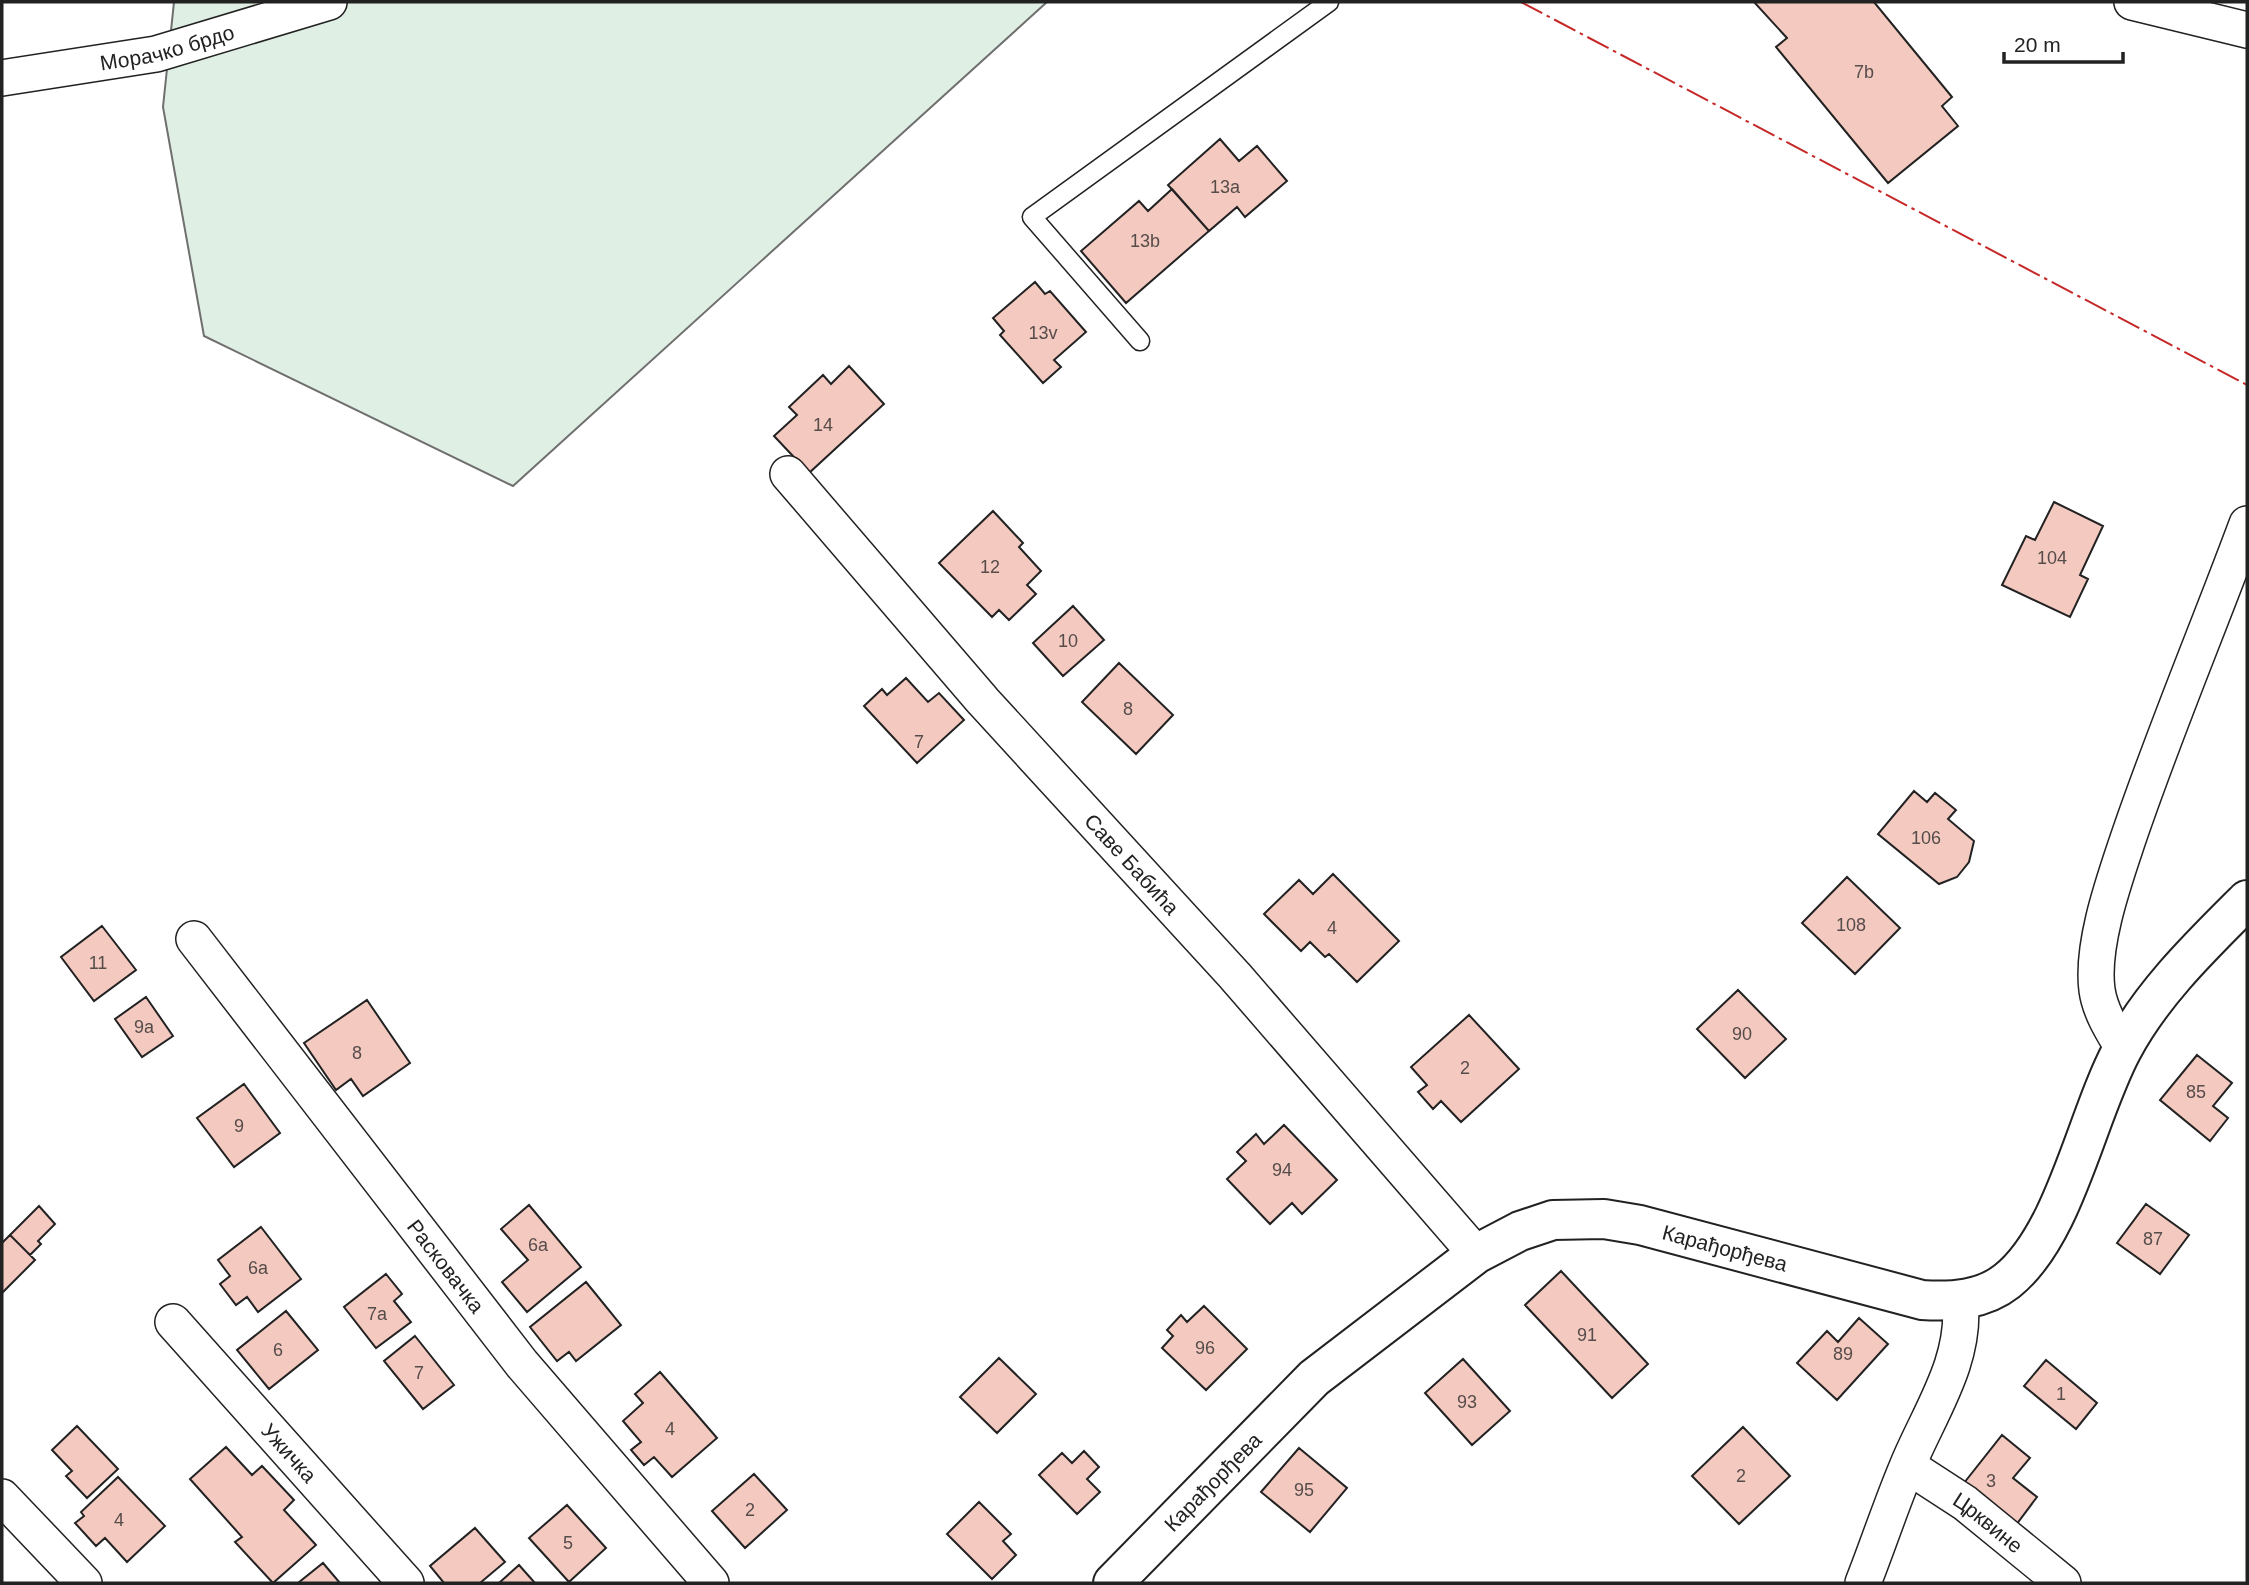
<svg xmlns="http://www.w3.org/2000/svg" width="2249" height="1585" font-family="Arial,sans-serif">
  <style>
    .green { fill: #e0efe3; stroke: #6f6f6f; stroke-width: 2 }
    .building { fill: #f3c9c0; stroke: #222; stroke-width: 2 }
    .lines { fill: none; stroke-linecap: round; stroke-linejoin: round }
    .service-casing { stroke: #222; stroke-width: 21 }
    .minor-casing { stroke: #222; stroke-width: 38 }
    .tertiary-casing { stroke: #222; stroke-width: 42 }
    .service { stroke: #fff; stroke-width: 18 }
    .minor { stroke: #fff; stroke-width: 35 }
    .tertiary { stroke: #fff; stroke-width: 38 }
    .power { stroke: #c62828; stroke-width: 2; stroke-dasharray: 24 5 3.5 5; stroke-linecap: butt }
    .labels { text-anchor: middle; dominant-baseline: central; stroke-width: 5; stroke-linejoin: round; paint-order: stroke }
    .number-label { font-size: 18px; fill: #564c4a }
    .street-label { font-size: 21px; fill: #222; stroke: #fff }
  </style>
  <rect width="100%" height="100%" fill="#fff"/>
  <path class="green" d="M174 2H1047L513 486 204 336 163 107Z"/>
  <path class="building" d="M1754 2H1874L1952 97 1942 106 1958 126 1888 183 1776 47 1787 38Z
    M1220 139 1239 161 1257 146 1287 181 1245 217 1237 207 1209 231 1168 185Z
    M1172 189 1209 231 1126 303 1081 251 1139 201 1148 211Z
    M1035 282 1045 294 1050 291 1086 332 1054 360 1061 367 1043 383 1000 335 1004 331 993 318Z
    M849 366 884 404 809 473 774 436 797 415 789 407 823 375 831 384Z
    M2054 502 2103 526 2080 575 2088 579 2070 617 2002 585 2026 536 2035 540Z
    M993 511 1023 543 1019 547 1041 571 1027 585 1036 594 1009 620 999 610 992 617 939 563Z
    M1073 606 1104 640 1063 676 1033 643Z
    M1119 663 1173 715 1136 754 1082 702Z
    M906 678 928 702 939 693 964 720 917 763 864 706 882 689 887 695Z
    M1914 791 1927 802 1935 793 1956 810 1948 819 1974 841 1969 862 1957 877 1939 884 1878 834Z
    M1333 874 1399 941 1357 982 1329 954 1325 957 1310 942 1301 951 1264 914 1299 880 1313 894Z
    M1847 877 1900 928 1855 974 1802 923Z
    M102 926 136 970 94 1001 61 957Z
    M1738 990 1786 1039 1745 1078 1697 1029Z
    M146 997 173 1036 142 1057 115 1019Z
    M367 1000 410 1063 363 1096 351 1079 336 1090 304 1043Z
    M1469 1015 1519 1069 1461 1122 1441 1101 1433 1109 1418 1092 1427 1085 1411 1067Z
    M2197 1055 2232 1083 2213 1106 2228 1118 2210 1141 2160 1100Z
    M244 1084 280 1133 234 1167 197 1118Z
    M1284 1125 1337 1180 1302 1214 1292 1203 1270 1224 1227 1179 1246 1161 1237 1152 1256 1134 1264 1144Z
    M2146 1204 2189 1235 2160 1274 2117 1243Z
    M529 1205 581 1267 527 1312 502 1282 528 1260 501 1229Z
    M39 1206 55 1224 38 1241 41 1244 30 1255 10 1235Z
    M261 1227 301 1279 258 1312 247 1297 236 1305 220 1284 230 1276 218 1260Z
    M10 1235 35 1260 2 1293V1243Z
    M1561 1271 1648 1364 1612 1398 1525 1305Z
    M386 1274 402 1294 394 1301 411 1322 376 1348 344 1307Z
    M586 1282 621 1325 576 1361 569 1352 557 1361 530 1327Z
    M1204 1306 1247 1349 1206 1390 1162 1348 1173 1336 1167 1330 1181 1315 1187 1322Z
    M286 1311 318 1350 269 1389 237 1350Z
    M1859 1318 1888 1344 1837 1400 1797 1363 1827 1331 1838 1342Z
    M415 1336 454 1385 423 1409 384 1361Z
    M999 1358 1036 1394 997 1433 960 1397Z
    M1463 1359 1510 1411 1472 1445 1425 1393Z
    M2046 1360 2097 1403 2076 1429 2024 1386Z
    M660 1372 717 1438 672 1477 654 1457 644 1465 631 1450 641 1442 623 1421 643 1403 635 1394Z
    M77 1426 118 1469 87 1498 66 1476 72 1471 52 1450Z
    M1743 1427 1790 1476 1739 1524 1692 1476Z
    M2002 1435 2030 1458 2013 1478 2037 1497 2016 1525 1964 1483Z
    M226 1447 252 1475 262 1466 294 1500 284 1510 316 1545 273 1583 235 1542 242 1537 190 1479Z
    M1299 1448 1347 1488 1310 1532 1261 1492Z
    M1084 1451 1099 1467 1087 1479 1100 1492 1077 1514 1039 1475 1062 1453 1072 1463Z
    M754 1474 787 1510 745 1548 712 1511Z
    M118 1477 165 1526 127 1562 105 1538 96 1546 75 1523 84 1516 81 1512Z
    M979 1502 1011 1534 1003 1541 1016 1555 992 1579 947 1534Z
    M567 1505 606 1548 569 1582 529 1538Z
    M475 1528 505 1562 480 1583H444L430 1566Z
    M323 1563 340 1583H298Z
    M519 1565 535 1583H499Z"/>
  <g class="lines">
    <g class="service-casing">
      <path id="service" d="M1140 341 1032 217 1329 2"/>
    </g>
    <g class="minor-casing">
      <g id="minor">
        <path d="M2132 2 2247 30"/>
        <path id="s1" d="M2 78 156 54 329 2"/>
        <path id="s2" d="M788 474 983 701 1235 976 1476 1254"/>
        <path id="s3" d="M194 939 522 1364 711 1583"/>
        <path d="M2123 1048C2112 1030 2100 1011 2097 990 2091 945 2114 881 2128 839 2164 733 2208 629 2247 524"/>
        <path id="s4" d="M173 1322 406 1583"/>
        <path id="s5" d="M1908 1466 1965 1503 2063 1583"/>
        <path d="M2 1497 84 1583"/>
        <path d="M1863 1583C1878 1545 1891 1505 1907 1467 1929 1413 1967 1361 1960 1300"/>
      </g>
    </g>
    <g class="tertiary-casing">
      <g id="tertiary">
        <path id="s6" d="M1113 1583 1314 1378 1476 1254 1520 1231 1553 1220 1604 1219 1640 1225 1922 1300C1952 1302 1983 1300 2007 1281 2065 1235 2086 1117 2122 1050 2152 993 2202 945 2247 900"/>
      </g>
    </g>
    <use href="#service" class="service"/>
    <use href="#minor" class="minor"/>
    <use href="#tertiary" class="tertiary"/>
    <path class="power" d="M1521 2 2247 385"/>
  </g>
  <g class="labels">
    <g class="number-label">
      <text x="1864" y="72">7b</text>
      <text x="1225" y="187">13a</text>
      <text x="1145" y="241">13b</text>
      <text x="1043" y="333">13v</text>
      <text x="823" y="425">14</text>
      <text x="2052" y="558">104</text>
      <text x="990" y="567">12</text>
      <text x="1068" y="641">10</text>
      <text x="1128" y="709">8</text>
      <text x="919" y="742">7</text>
      <text x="1926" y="838">106</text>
      <text x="1851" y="925">108</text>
      <text x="1332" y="928">4</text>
      <text x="98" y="963">11</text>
      <text x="144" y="1027">9a</text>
      <text x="1742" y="1034">90</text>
      <text x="357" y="1053">8</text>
      <text x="1465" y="1068">2</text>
      <text x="2196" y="1092">85</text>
      <text x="239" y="1126">9</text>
      <text x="1282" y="1170">94</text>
      <text x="2153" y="1239">87</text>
      <text x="538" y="1245">6a</text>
      <text x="258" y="1268">6a</text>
      <text x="377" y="1314">7a</text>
      <text x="1587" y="1335">91</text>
      <text x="1205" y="1348">96</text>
      <text x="278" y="1350">6</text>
      <text x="1843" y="1354">89</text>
      <text x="419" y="1373">7</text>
      <text x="2061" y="1394">1</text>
      <text x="1467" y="1402">93</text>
      <text x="670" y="1429">4</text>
      <text x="1741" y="1476">2</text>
      <text x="1991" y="1481">3</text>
      <text x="1304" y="1490">95</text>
      <text x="750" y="1510">2</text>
      <text x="119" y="1520">4</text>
      <text x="568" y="1543">5</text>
    </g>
    <g class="street-label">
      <text stroke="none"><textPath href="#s1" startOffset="168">Морачко брдо</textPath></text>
      <text stroke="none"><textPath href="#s2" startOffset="520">Саве Бабића</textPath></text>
      <text stroke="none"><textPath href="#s6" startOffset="751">Карађорђева</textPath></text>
      <text stroke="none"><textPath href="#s3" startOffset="413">Расковачка</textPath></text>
      <text stroke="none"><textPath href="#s4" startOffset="175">Ужичка</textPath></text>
      <text stroke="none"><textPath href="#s6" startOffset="142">Карађорђева</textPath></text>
      <text stroke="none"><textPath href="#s5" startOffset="98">Црквине</textPath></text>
    </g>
  </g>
  <rect width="2249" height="1585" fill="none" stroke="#222222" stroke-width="7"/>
  <path d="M2004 52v10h119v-10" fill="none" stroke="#222222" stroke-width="3.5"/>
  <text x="2014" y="52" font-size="21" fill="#222222" stroke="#ffffff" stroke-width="5" paint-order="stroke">20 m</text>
</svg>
